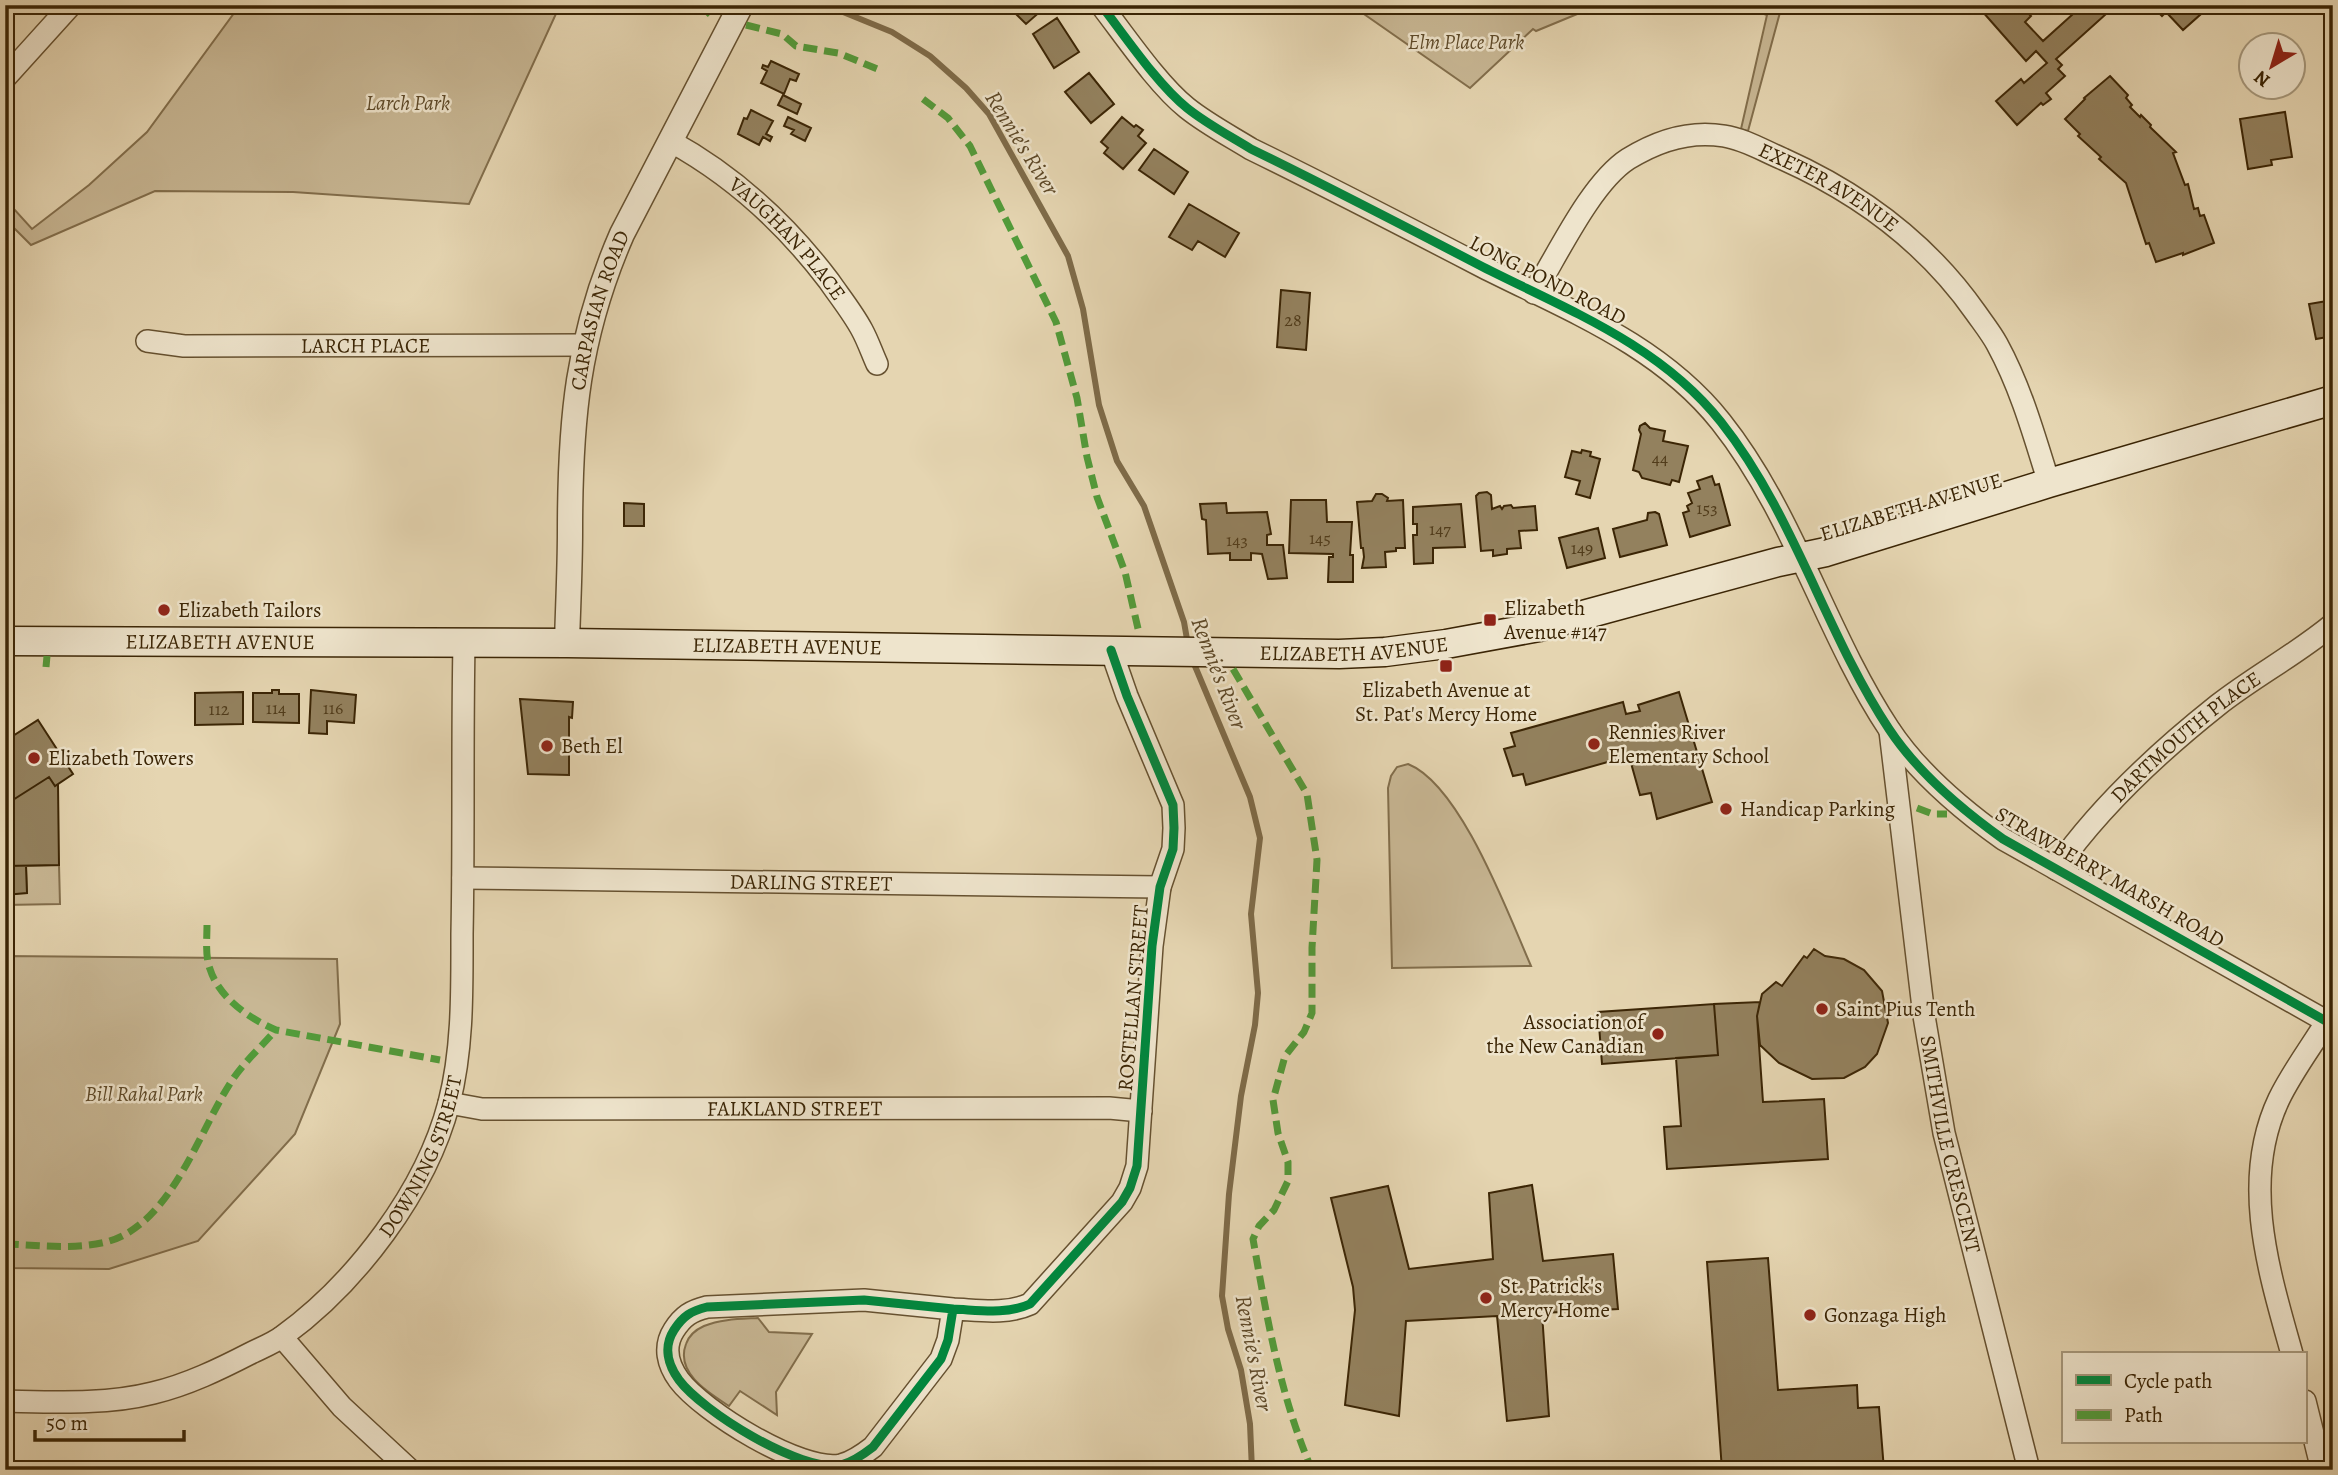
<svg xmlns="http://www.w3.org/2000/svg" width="2338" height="1475" font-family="Alegreya,serif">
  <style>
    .green { fill: #c8b794; stroke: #826e4c; stroke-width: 2 }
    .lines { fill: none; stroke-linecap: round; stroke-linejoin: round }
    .stream { stroke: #7e6b49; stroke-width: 6 }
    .building { fill: #93815e; stroke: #3b2505; stroke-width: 2 }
    .minor-casing { stroke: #665130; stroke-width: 24 }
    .tertiary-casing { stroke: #665130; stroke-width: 27 }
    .secondary-casing { stroke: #3b2505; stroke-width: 31 }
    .minor { stroke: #eee4cc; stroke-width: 21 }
    .tertiary { stroke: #eee4cc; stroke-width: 24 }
    .secondary { stroke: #eee4cc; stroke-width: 28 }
    .quiet { stroke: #529b3a; stroke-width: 7; stroke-dasharray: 14 7; stroke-linecap: butt }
    .cycleway-casing { stroke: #eee4cc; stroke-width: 13 }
    .cycleway { stroke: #00873e; stroke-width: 9 }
    .poi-dot { fill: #8f2418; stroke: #eee4cc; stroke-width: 2.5 }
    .labels { text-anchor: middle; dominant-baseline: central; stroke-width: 5; stroke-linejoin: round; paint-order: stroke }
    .number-label { font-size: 18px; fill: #513c1b }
    .park-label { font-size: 21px; font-style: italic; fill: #5e4a29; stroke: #eee4cc }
    .street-label { font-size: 21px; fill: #3b2505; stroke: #eee4cc }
    .poi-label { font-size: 21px; fill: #3b2505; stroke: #eee4cc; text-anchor: start }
    .water-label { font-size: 23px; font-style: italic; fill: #5d4827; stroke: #eee4cc }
  </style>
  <rect width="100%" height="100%" fill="#e5d5b1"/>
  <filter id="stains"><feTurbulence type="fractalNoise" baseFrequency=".00286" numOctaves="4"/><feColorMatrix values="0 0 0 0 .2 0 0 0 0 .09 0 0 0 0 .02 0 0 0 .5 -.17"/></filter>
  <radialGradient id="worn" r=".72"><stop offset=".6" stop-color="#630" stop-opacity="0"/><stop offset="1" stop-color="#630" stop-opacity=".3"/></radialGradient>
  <path class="green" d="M240 5H560L469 204 293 192 155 191 31 245 5 219V199L32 229 89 185 147 132Z
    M1351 5H1599L1536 31 1533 29 1470 88Z
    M1738 5H1782L1748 131 1741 129 1767 15Z
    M1408 764C1461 785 1508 914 1531 966L1392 968 1388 788 1391 776 1397 767Z
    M59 865 60 904 5 905V895L27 892 26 866Z
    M5 956 337 959 340 1024 295 1134 198 1241 109 1269 5 1268Z
    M758 1318 769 1332 812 1334 776 1392 777 1415 740 1391 729 1406C709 1393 675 1373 686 1344 689 1335 695 1330 704 1326 721 1319 740 1319 758 1318Z"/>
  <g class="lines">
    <path class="stream" d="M826 5 892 32 930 56 966 88 989 114 1068 256 1083 309 1099 405 1117 461 1144 506 1184 622 1188 645
      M1192 659 1250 797 1260 838 1251 914 1258 993 1255 1025 1241 1096 1229 1194 1222 1296 1228 1329 1241 1370 1250 1424 1252 1470"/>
  </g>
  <path class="building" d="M1038 5 1042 10 1026 24 1011 9 1008 12 1005 8 1007 5Z
    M1989 5H2014L2020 12 2024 9 2031 16 2025 22 2043 41 2083 5H2116L2056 59 2062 65 2058 69 2065 76 2046 93 2051 99 2043 105 2041 103 2017 125 1996 101 2021 79 2024 83 2047 63 2036 51 2026 61 1982 11Z
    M2161 5H2194L2201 14 2183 30 2166 12 2162 16 2156 10Z
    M1057 18 1079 52 1054 68 1033 34Z
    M771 61 799 74 796 81 790 79 784 94 761 83 767 71 762 68 763 65 768 67Z
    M1089 73 1114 104 1091 123 1065 92Z
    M2110 76 2128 95 2126 98 2132 105 2130 107 2140 117 2141 115 2151 125 2150 127 2176 152 2173 153 2185 185 2188 184 2194 209 2198 208 2200 216 2204 215 2214 243 2183 255V253L2156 262 2149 243 2146 244 2126 183 2099 159 2101 157 2078 136 2080 134 2065 119 2085 99 2084 98Z
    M783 95 801 104 797 114 778 105Z
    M751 110 773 121 766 134 772 137 770 141 763 137 759 145 738 134 744 118 747 119Z
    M2285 112 2292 157 2271 160 2272 165 2248 169 2240 119Z
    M788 117 811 128 805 141 791 134 794 130 784 126Z
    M1122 117 1134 127 1136 125 1143 130 1138 136 1146 143 1123 169 1104 153 1108 148 1101 142Z
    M1154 149 1188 172 1174 194 1139 170Z
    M1189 204 1239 233 1225 257 1198 241 1192 250 1169 237Z
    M1281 290 1310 293 1306 350 1277 347Z
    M2333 300V336L2316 339 2309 304Z
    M1645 423 1650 428 1665 431 1663 441 1688 446 1679 482 1672 480 1670 485 1642 478 1639 472 1633 470 1641 434 1639 430 1640 426Z
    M1582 450 1591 452 1590 456 1600 459 1590 498 1576 494 1580 481 1565 477 1572 451 1581 453Z
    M1712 476 1715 485 1719 484 1730 525 1690 537 1683 513 1689 511 1687 506 1692 503 1688 493 1700 489 1697 481Z
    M1487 492 1491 495 1492 509 1500 506 1502 509 1504 506 1511 505 1513 508 1535 506 1537 530 1519 531 1521 548 1507 549V554L1493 556V550L1481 551 1476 496 1479 493Z
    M1376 494H1382L1388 498 1387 501 1403 500 1405 548H1396V551L1385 552 1386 567 1362 568 1364 557 1363 548H1361L1357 502 1372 501Z
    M1291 500H1326L1327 522H1352L1350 555H1353V582H1328L1329 557H1333V554L1289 553Z
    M624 503 644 504V526H624Z
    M1226 503 1227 513 1267 512 1271 534 1267 535V545H1283L1287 578 1268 579 1262 554 1251 553V560H1230V553L1208 554 1206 520 1202 519 1200 504Z
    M1461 504 1465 547 1433 548V563L1414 564 1413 535H1417V524H1413V507Z
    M1655 512 1659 514 1667 545 1620 557 1613 529 1647 520 1648 513Z
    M1598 528 1605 558 1567 568 1559 538Z
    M272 690H279V694H299V723L253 722V693H272Z
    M311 690 356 695 354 723 327 721V734L309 733Z
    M243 692V724L195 725V693Z
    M1679 692 1712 802 1657 819 1651 793 1640 795 1629 756 1526 785 1523 774 1513 776 1504 749 1515 746 1511 733 1623 702 1626 714 1640 711 1638 705Z
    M520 699 573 702 572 718 569 717V775L528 774Z
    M38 720 73 774 55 786 49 777 5 805V741Z
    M49 777 55 786 58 784 59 865 5 866V805Z
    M5 866H26L27 893 5 895Z
    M1814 949 1825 956 1844 959 1864 970 1882 991 1888 1023 1877 1054 1865 1067 1844 1078 1812 1079 1779 1063 1760 1045 1757 1016 1762 994 1776 982 1782 986 1804 956 1807 958Z
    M1760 1002 1757 1016 1763 1102 1824 1099 1828 1159 1667 1169 1664 1127 1681 1126 1676 1058 1718 1055 1714 1004Z
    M1714 1004 1718 1055 1602 1064 1598 1012Z
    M1532 1185 1543 1261 1613 1254 1618 1309 1542 1313 1549 1416 1507 1421 1497 1316 1406 1321 1399 1416 1345 1405 1355 1310 1353 1287 1331 1198 1388 1186 1409 1269 1493 1259 1489 1193Z
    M1768 1258 1778 1390 1857 1385 1858 1408 1879 1407 1884 1470H1722L1707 1262Z"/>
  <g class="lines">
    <g class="minor-casing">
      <g id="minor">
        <path d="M1101 5C1125 36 1158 85 1187 108 1207 124 1230 136 1251 149 1329 187 1406 227 1483 267 1568 310 1660 345 1721 422 1794 514 1825 632 1889 729 1918 773 1961 809 2003 839L2333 1025"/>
        <path d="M5 78 71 5"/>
        <path id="s1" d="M670 141C734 176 785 223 829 281 840 297 853 313 862 330 868 341 872 353 877 364"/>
        <path id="s2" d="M1534 293C1558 254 1591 183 1628 159 1657 141 1689 130 1724 136 1744 139 1764 151 1783 159 1861 194 1927 243 1976 313 1983 323 1991 333 1997 344 2021 388 2034 435 2049 483"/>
        <path id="s3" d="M147 341 184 346 584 345"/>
        <path id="s4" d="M1890 731 1924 1016 1944 1133 2029 1470"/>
        <path id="s5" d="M2056 869C2098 809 2160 751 2218 705 2255 676 2297 654 2333 624"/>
        <path id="s6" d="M463 878 1160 887"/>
        <path id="s7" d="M449 1103 482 1109 1109 1108 1141 1111"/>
        <path d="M953 1309 864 1300 707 1307C691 1311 683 1316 674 1330 663 1347 668 1365 679 1380 702 1411 801 1473 841 1465 853 1462 864 1454 873 1447L941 1359 948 1340 953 1309C978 1310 1006 1315 1030 1304L1122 1202 1130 1188 1137 1166 1152 946 1160 887 1173 849 1174 828 1173 805 1127 696 1111 650"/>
        <path d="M282 1337 342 1407 410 1470"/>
        <path d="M2292 1354C2269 1272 2240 1181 2279 1099 2292 1072 2311 1047 2327 1021"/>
        <path id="s8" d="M5 1401C53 1402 106 1405 153 1393 187 1385 220 1369 251 1353 261 1348 274 1343 283 1336 356 1283 426 1191 449 1103 463 1049 462 990 462 934 464 838 462 741 464 644"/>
        <path d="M2305 1401 2322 1470"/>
      </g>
    </g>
    <g class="tertiary-casing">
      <g id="tertiary">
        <path id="s9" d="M567 643C568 606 570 568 570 531 570 421 577 337 622 234L741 5"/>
      </g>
    </g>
    <g class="secondary-casing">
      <g id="secondary">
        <path id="s10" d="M5 641 567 643 1339 654 1385 652 1446 644 1539 627 1778 562 1826 552 2049 483 2333 400"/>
      </g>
    </g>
    <use href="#minor" class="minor"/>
    <use href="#tertiary" class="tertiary"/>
    <use href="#secondary" class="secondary"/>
    <path class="quiet" d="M700 5 715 19
      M746 25 782 34 796 46 838 53 880 70
      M923 99 948 118 970 146 1056 322 1077 398 1087 457 1097 497 1125 572 1139 633
      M46 667 47 656
      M1233 669 1307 794 1317 860 1312 948V1013L1304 1032 1285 1056 1273 1100 1278 1133 1288 1162V1181L1274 1210 1259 1226 1253 1239C1267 1318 1280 1396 1312 1470
      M1917 808 1933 814H1947
      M207 925C207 939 205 956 210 969 219 998 250 1019 276 1030L440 1060
      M5 1244C38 1245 74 1250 106 1242 171 1225 198 1133 231 1082 243 1063 261 1047 276 1030"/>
    <g class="cycleway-casing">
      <path id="cycleway" d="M1101 5C1125 36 1158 85 1187 108 1207 124 1230 136 1251 149 1329 187 1406 227 1483 267 1568 310 1660 345 1721 422 1794 514 1825 632 1889 729 1918 773 1961 809 2003 839L2333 1025
        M953 1309 864 1300 707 1307C691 1311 683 1316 674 1330 663 1347 668 1365 679 1380 702 1411 801 1473 841 1465 853 1462 864 1454 873 1447L941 1359 948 1340 953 1309C978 1310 1006 1315 1030 1304L1122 1202 1130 1188 1137 1166 1152 946 1160 887 1173 849 1174 828 1173 805 1127 696 1111 650"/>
    </g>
    <use href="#cycleway" class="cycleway"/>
  </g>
  <g class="poi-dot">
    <circle cx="164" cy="610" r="7"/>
    <rect x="1483" y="613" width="14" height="14" rx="3.5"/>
    <rect x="1439" y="659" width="14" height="14" rx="3.5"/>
    <circle cx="1594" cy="744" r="7"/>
    <circle cx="547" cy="746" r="7"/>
    <circle cx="34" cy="758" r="7"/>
    <circle cx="1726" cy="809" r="7"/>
    <circle cx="1822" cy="1009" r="7"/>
    <circle cx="1658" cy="1034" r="7"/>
    <circle cx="1486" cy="1298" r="7"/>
    <circle cx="1810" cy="1315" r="7"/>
  </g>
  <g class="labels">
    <g class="number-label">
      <text x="1293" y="320">28</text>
      <text x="1660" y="458">44</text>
      <text x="1707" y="508">153</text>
      <text x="1440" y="529">147</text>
      <text x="1320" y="538">145</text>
      <text x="1237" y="540">143</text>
      <text x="1582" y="548">149</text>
      <text x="276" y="708">114</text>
      <text x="333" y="708">116</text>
      <text x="219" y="709">112</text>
    </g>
    <g class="park-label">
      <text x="1466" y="42">Elm Place Park</text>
      <text x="408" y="103">Larch Park</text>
      <text x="144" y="1094">Bill Rahal Park</text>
    </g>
    <g class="street-label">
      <text stroke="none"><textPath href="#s2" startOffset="383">EXETER AVENUE</textPath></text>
      <text stroke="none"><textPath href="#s1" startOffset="154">VAUGHAN PLACE</textPath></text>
      <text transform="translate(1548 280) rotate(27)">LONG POND ROAD</text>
      <text stroke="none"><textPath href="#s9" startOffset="336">CARPASIAN ROAD</textPath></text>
      <text stroke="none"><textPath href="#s3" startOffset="219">LARCH PLACE</textPath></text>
      <text transform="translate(1911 507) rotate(-17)">ELIZABETH AVENUE</text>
      <text stroke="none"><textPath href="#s10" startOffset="215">ELIZABETH AVENUE</textPath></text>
      <text stroke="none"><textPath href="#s10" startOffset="782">ELIZABETH AVENUE</textPath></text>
      <text stroke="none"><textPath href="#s10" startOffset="1349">ELIZABETH AVENUE</textPath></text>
      <text stroke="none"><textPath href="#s5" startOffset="186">DARTMOUTH PLACE</textPath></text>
      <text transform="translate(2110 877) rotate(30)">STRAWBERRY MARSH ROAD</text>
      <text stroke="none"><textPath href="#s6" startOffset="348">DARLING STREET</textPath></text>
      <text transform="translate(1133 998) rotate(-85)">ROSTELLAN STREET</text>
      <text stroke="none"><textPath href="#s7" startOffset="346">FALKLAND STREET</textPath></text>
      <text stroke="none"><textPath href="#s4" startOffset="418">SMITHVILLE CRESCENT</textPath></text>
      <text stroke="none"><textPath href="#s8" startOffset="522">DOWNING STREET</textPath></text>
    </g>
    <g class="poi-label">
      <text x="1504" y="608">Elizabeth<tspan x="1504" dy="24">Avenue #147</tspan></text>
      <text x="178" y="610">Elizabeth Tailors</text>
      <text x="1446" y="690" text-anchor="middle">Elizabeth Avenue at<tspan x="1446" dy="24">St. Pat's Mercy Home</tspan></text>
      <text x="1608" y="732">Rennies River<tspan x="1608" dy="24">Elementary School</tspan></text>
      <text x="561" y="746">Beth El</text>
      <text x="48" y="758">Elizabeth Towers</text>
      <text x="1740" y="809">Handicap Parking</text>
      <text x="1836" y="1009">Saint Pius Tenth</text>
      <text x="1644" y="1022" text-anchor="end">Association of<tspan x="1644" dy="24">the New Canadian</tspan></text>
      <text x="1500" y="1286">St. Patrick's<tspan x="1500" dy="24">Mercy Home</tspan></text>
      <text x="1824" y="1315">Gonzaga High</text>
    </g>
    <g class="water-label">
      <text transform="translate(1022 143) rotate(58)">Rennie's River</text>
      <text transform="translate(1219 673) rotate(69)">Rennie's River</text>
      <text transform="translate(1254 1353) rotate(79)">Rennie's River</text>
    </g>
  </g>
  <rect width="2338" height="1475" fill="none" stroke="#e5d5b1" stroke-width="28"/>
  <rect x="7" y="7" width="2324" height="1461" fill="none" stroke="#3b2505" stroke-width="3.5"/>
  <rect x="14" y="14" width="2310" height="1447" fill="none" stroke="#3b2505" stroke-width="2"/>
  <rect x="2062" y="1352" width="245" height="91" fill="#eee4cc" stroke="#a6987c" stroke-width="2"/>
  <rect x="2076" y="1375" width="35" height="10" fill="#00873e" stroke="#a6987c" stroke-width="2"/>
  <text x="2124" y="1388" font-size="21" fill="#3b2505">Cycle path</text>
  <rect x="2076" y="1410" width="35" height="10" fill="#529b3a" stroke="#a6987c" stroke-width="2"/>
  <text x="2124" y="1422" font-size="21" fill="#3b2505">Path</text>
  <g transform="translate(2272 66) rotate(218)"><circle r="33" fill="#eee4cc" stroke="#a6987c" stroke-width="2"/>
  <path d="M0-5L12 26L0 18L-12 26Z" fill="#8f2418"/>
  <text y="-10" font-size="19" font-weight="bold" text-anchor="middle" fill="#3b2505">N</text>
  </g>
  <path d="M35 1430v10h149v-10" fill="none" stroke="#3b2505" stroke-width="3.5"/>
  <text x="46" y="1430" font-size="21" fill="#3b2505" stroke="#eee4cc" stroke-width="5" paint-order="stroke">50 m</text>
  <rect width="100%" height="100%" filter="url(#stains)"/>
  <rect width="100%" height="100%" fill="url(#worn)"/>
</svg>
